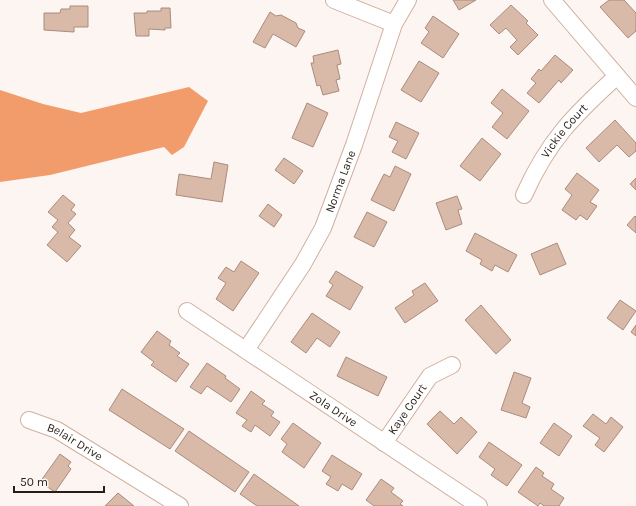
<svg xmlns="http://www.w3.org/2000/svg" width="636" height="506" font-family="Karla,sans-serif">
  <style>
    .water { fill: #f39c6b }
    .building { fill: #d9b9a8; stroke: #aa8c7c }
    .lines { fill: none; stroke-linecap: round; stroke-linejoin: round }
    .minor-casing { stroke: #d0b09f; stroke-width: 18 }
    .minor { stroke: #fff; stroke-width: 16 }
    .labels { text-anchor: middle; dominant-baseline: central; stroke-width: 4; stroke-linejoin: round; paint-order: stroke }
    .street-label { font-size: 12px; fill: #281c16; stroke: #fcf5f2 }
  </style>
  <rect width="100%" height="100%" fill="#fcf5f2"/>
  <path class="water" d="M189 87 208 101 184 147 172 155 164 147 50 175 0 182V90L43 104 81 113Z"/>
  <path class="building" d="M453 0H476L459 10Z
    M609 0H624L636 13V31L628 38 600 7Z
    M511 5 528 21 526 23 538 35 518 55 510 47 517 40 506 28 499 34 490 25Z
    M70 6H88V27H74V32L44 30V13H60L61 9H70Z
    M161 8H170L171 28H165V30L149 29V36H136L134 13H147V11H161Z
    M270 12 276 16 281 15 296 23 298 28 305 31 296 47 273 34 265 48 253 42Z
    M433 16 459 34 443 58 421 43 429 32 425 28Z
    M338 50 341 64 337 65 340 79 336 80 339 91 323 95 320 85 317 86 311 63H314L313 56Z
    M555 55 573 70 561 83 559 80 539 103 527 93 536 83 531 79 539 69 541 71Z
    M419 61 439 73 421 102 401 90Z
    M502 89 529 111 507 139 492 127 503 113 491 103Z
    M307 103 328 113 313 147 292 138Z
    M615 120 636 143V151L629 157 617 145 599 162 586 148Z
    M396 122 419 133 406 159 392 152 398 141 389 137Z
    M482 138 501 154 480 181 460 166Z
    M284 158 303 171 294 184 275 170Z
    M214 162 228 165 222 202 176 195 179 174 211 179Z
    M395 166 411 174 394 211 371 200 384 174 390 177Z
    M577 173 599 190 590 202 597 206 587 220 580 215 576 220 562 210 572 195 565 189Z
    M636 178V190L630 184Z
    M63 195 75 205 71 210 76 214 68 223 75 230 69 237 81 246 67 262 47 245 58 232 52 227 58 220 48 212Z
    M457 196 462 209 458 210 462 224 446 230 436 203Z
    M268 204 282 215 274 227 259 216Z
    M367 212 387 222 374 247 354 237Z
    M635 216 636 217V233L627 225Z
    M475 233 517 255 508 272 495 265 492 271 480 264 482 260 466 251Z
    M557 243 566 264 540 275 531 254Z
    M241 261 259 273 233 311 216 299 226 283 218 278 226 267 234 272Z
    M336 271 363 287 350 310 326 296 333 285 329 282Z
    M425 283 438 301 405 323 395 308 414 295 412 291Z
    M620 300 636 311 623 330 607 318Z
    M481 305 511 340 496 354 465 320Z
    M312 313 340 332 330 347 317 338 306 353 291 342Z
    M636 325V336L631 332Z
    M157 331 171 341 169 345 180 353 177 356 189 364 176 382 151 365 154 362 141 352Z
    M346 357 387 377 378 396 337 376Z
    M207 363 226 376 225 378 240 389 231 402 207 386 201 394 190 387Z
    M514 372 531 378 522 403 530 407 526 418 501 410Z
    M122 389 184 429 170 449 109 410Z
    M251 391 265 401 262 404 274 412 271 416 280 422 270 436 255 425 251 432 242 426 247 420 236 413Z
    M440 411 454 424 461 417 477 432 457 454 427 424Z
    M593 414 606 424 611 417 623 427 604 452 595 445 600 438 583 426Z
    M293 423 321 443 304 468 282 452 287 444 281 439Z
    M554 423 572 436 559 456 540 443Z
    M189 431 249 472 235 492 175 451Z
    M489 442 522 465 507 486 491 475 495 469 479 457Z
    M60 454 71 462 68 466 71 469 55 492 40 482Z
    M332 455 362 474 352 490 342 484 338 491 326 484 331 477 322 471Z
    M536 467 544 473 542 476 554 484 551 489 564 498 559 506H544L540 503 538 506 518 492Z
    M254 474 299 506H257L240 494Z
    M381 479 394 488 391 492 403 501 400 504 403 506H374L366 500Z
    M118 493 134 506H105Z"/>
  <g class="lines">
    <g class="minor-casing">
      <g id="minor">
        <path d="M334 0 394 24"/>
        <path d="M552 0 636 98"/>
        <path id="s1" d="M524 195C548 141 574 115 617 76"/>
        <path id="s2" d="M187 311 479 506"/>
        <path id="s3" d="M246 350 303 264 323 228 354 145 394 24 408 0"/>
        <path id="s4" d="M29 420 57 430 180 506"/>
        <path id="s5" d="M384 443 430 376 452 365"/>
      </g>
    </g>
    <use href="#minor" class="minor"/>
  </g>
  <g class="labels">
    <g class="street-label">
      <text stroke="none"><textPath href="#s1" startOffset="76">Vickie Court</textPath></text>
      <text stroke="none"><textPath href="#s3" startOffset="194">Norma Lane</textPath></text>
      <text stroke="none"><textPath href="#s2" startOffset="176">Zola Drive</textPath></text>
      <text stroke="none"><textPath href="#s5" startOffset="41">Kaye Court</textPath></text>
      <text stroke="none"><textPath href="#s4" startOffset="51">Belair Drive</textPath></text>
    </g>
  </g>
  <path d="M14 486v6h90v-6" fill="none" stroke="#281c16" stroke-width="2"/>
  <text x="20" y="486" font-size="12" fill="#281c16" stroke="#fcf5f2" stroke-width="3" paint-order="stroke">50 m</text>
</svg>
